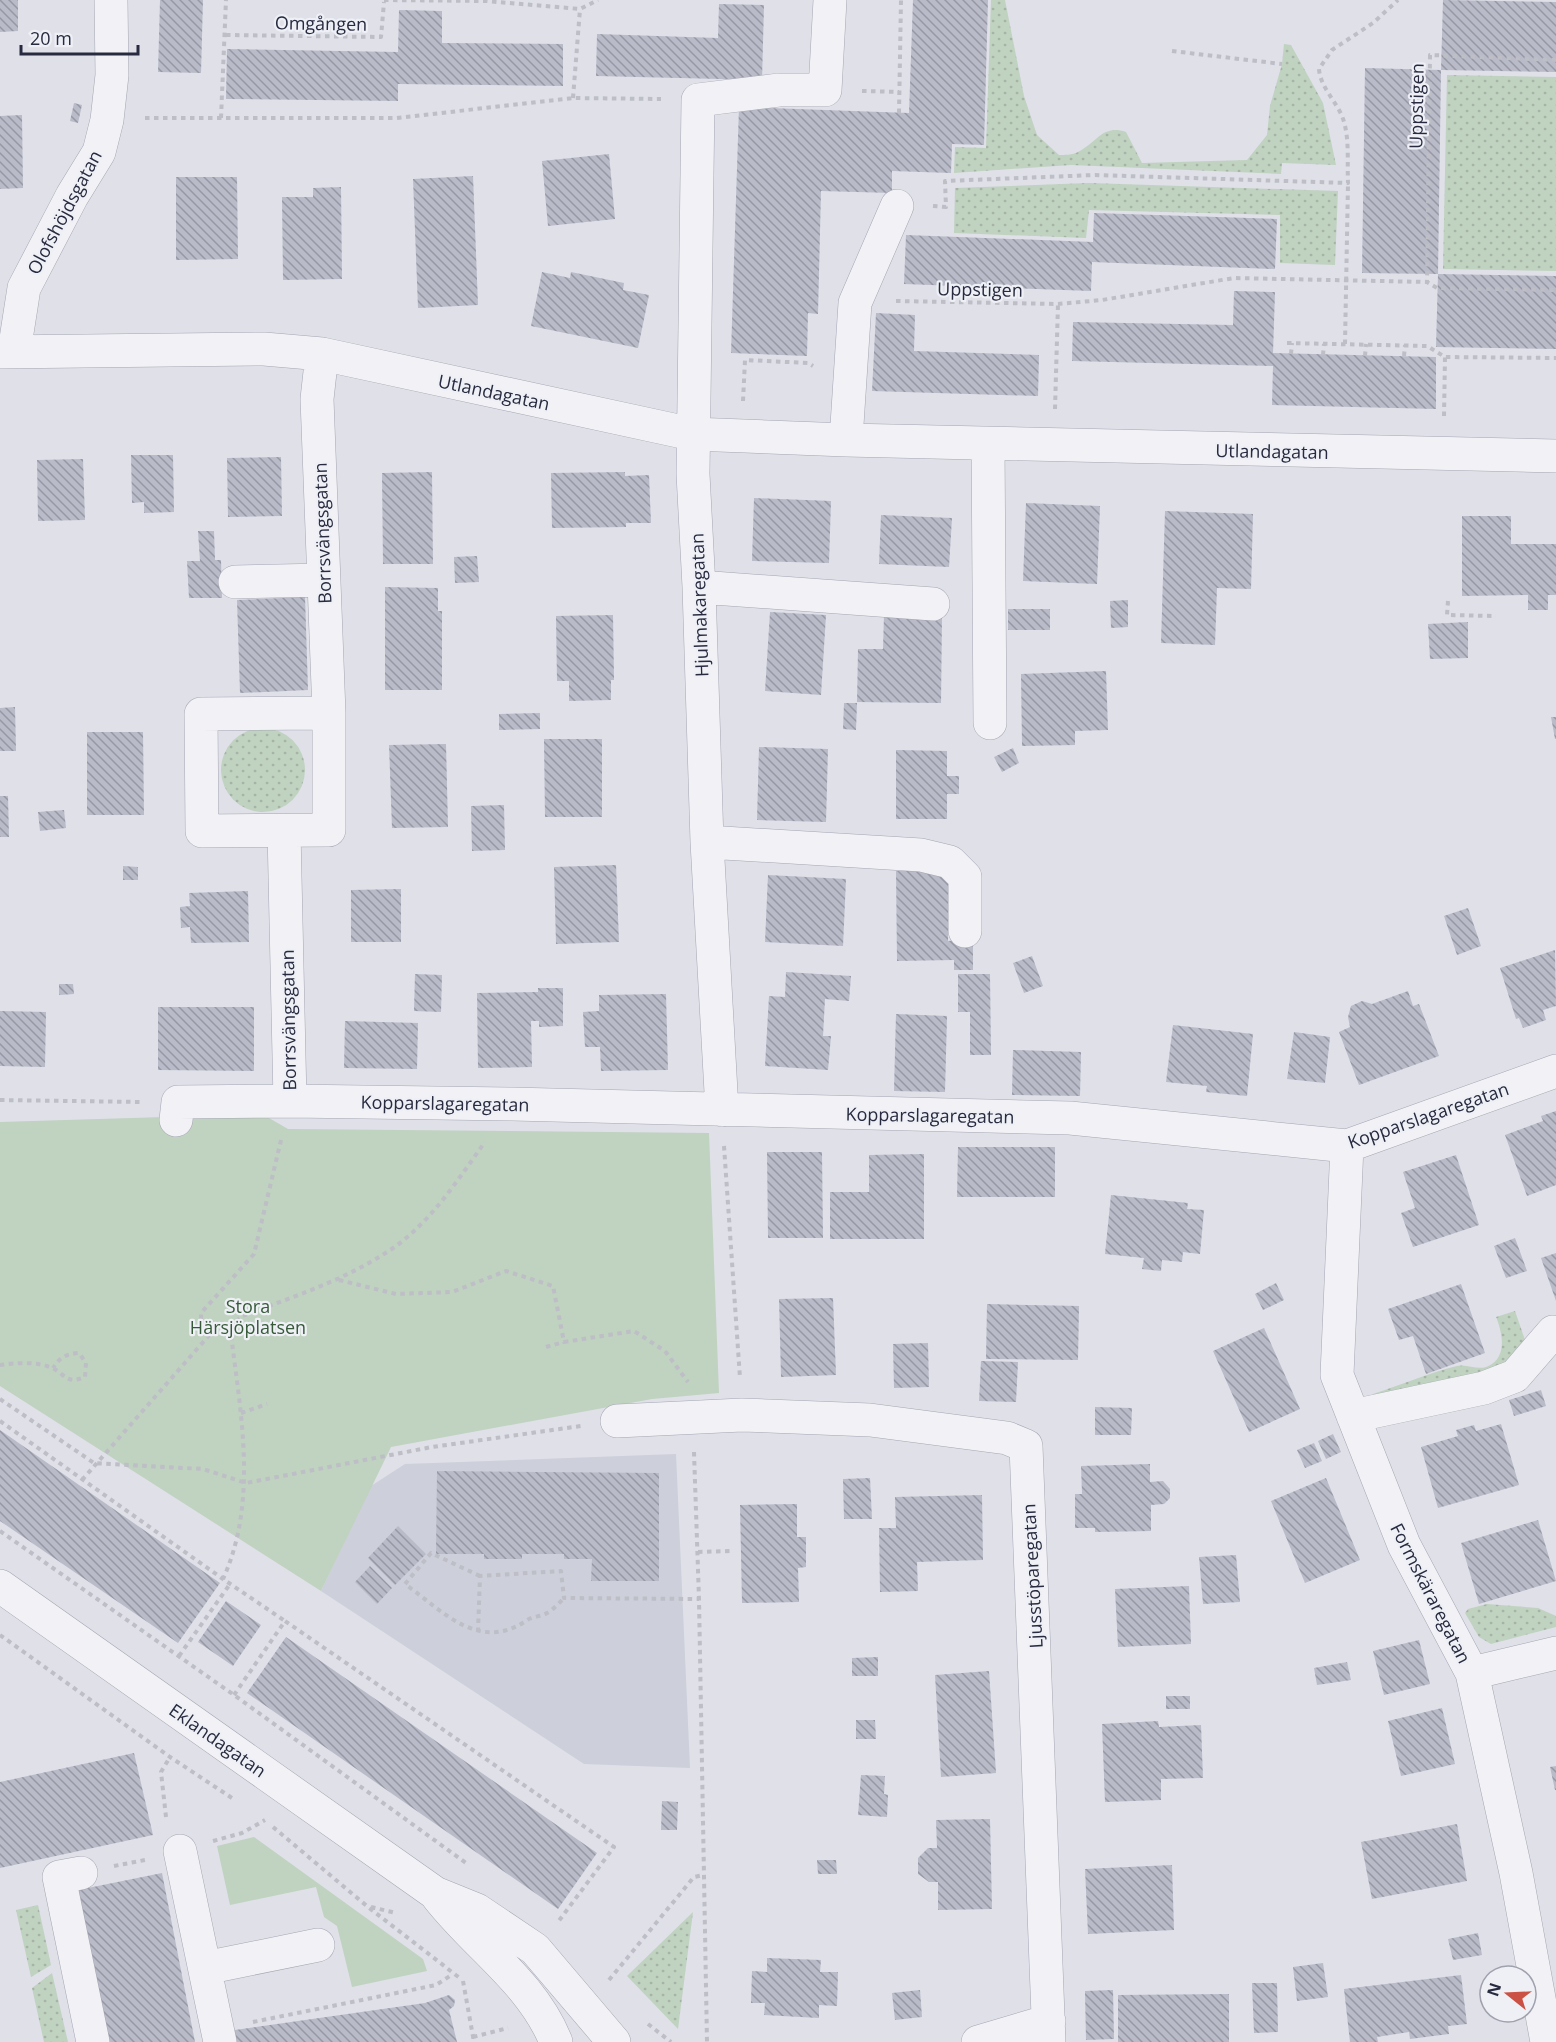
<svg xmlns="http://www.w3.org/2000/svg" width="1556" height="2042" font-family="'Open Sans',sans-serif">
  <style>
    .built { fill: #cdcfda }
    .grass { fill: url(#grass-dots) }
    .green { fill: #c0d2c0 }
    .building { fill: url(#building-back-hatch) }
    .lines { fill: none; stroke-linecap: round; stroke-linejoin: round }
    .minor-casing { stroke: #a4a6b2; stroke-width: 34 }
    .path { stroke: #bdbec6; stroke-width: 4; stroke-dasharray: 4.5 4.5; stroke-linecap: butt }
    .minor { stroke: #f2f2f6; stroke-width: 33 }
    .labels { text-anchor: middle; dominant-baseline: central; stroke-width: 4.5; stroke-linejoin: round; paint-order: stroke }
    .street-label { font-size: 18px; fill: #282b3f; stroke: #eef0f6 }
    .park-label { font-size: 18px; fill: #365a38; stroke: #eef0f6 }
  </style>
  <defs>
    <pattern id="grass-dots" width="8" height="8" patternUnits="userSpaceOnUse" patternTransform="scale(1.5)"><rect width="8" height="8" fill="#c0d2c0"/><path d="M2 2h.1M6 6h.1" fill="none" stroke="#a5b4a6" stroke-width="1.8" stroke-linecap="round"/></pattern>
    <pattern id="building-back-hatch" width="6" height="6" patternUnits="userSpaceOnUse" patternTransform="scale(1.5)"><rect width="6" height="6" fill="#b9bbc8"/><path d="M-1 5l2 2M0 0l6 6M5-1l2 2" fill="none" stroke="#9698a4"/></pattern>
  </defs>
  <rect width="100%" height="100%" fill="#dfe0e8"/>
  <path class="built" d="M676 1454 690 1768 584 1764 321 1591 371 1486 405 1464Z"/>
  <path class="grass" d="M991 0H1005L1024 96 1037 135 1059 155C1064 155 1073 155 1078 152 1097 143 1102 124 1126 132L1142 163 1247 160 1267 135 1270 106 1282 64 1284 44 1291 45 1323 103 1336 165 1282 163 1281 174 1071 165 954 173 955 147 986 148Z
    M1447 75 1556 77V271L1443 269Z
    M1089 183 1338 191 1335 265 1280 263V215L1089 210 1086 238 954 233 955 188Z
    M221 770a42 42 0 1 1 84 0a42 42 0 1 1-84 0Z
    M1515 1311 1527 1346 1512 1365 1376 1408 1373 1394C1401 1385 1429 1373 1457 1366 1468 1363 1480 1373 1492 1364 1507 1354 1502 1331 1496 1317Z
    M1487 1604 1538 1608 1556 1616V1627L1491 1644 1479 1637 1465 1613 1468 1609Z
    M38 1905 51 1965 31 1977 16 1910Z
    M693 1912 678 2029 627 1976Z
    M52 1973 68 2042H44L32 1988Z"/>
  <path class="green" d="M262 1114 288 1129 709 1133 719 1393 652 1399 391 1447 321 1591 0 1386V1122Z
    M254 1837 423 1959 427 1971 352 1987 337 1926 324 1917 316 1887 230 1905 217 1846Z"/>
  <path class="building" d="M0 0H18V31L0 32Z
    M160 0H203L201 73 158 72Z
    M913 0H988L984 145 952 144 951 173 892 171V193L821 191 818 314 808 313 807 356 731 353 739 107 909 113Z
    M1443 0 1556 2V72L1441 70Z
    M719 4 764 5 762 80 596 76 597 34 718 38Z
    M399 10 442 11V43L563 44V86L398 84V101L226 99 227 49 398 52Z
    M1365 68 1441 70 1438 274 1362 273Z
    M74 103 82 105 78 123 70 121Z
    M22 115 23 188 0 189V116Z
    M609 154 615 219 548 226 542 161Z
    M473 176 478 305 418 308 413 179Z
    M176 177H237L238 259 176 260Z
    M341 187 342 279 283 280 282 197H313V188Z
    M1094 213 1277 219 1275 269 1092 262 1091 291 904 284 906 235 1093 242Z
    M542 272 570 278 571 272 624 283 623 290 649 295 638 348 531 326Z
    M1438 274 1556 276V349L1436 347Z
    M1234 291 1275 292 1273 353 1436 357V409L1272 405 1273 366 1072 361 1073 322 1233 325Z
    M876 313 915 315 914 351 1039 355 1038 396 872 391Z
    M131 455H173L174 512 144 513V502L132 503Z
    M281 457 282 516 228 517 227 458Z
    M83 459 85 520 38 521 37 460Z
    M432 472 433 564H383L382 473Z
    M625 472V476L649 475 651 523H626V527L552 528 551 473Z
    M754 498 831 501 829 563 752 561Z
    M1026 503 1100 506 1097 584 1023 581Z
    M1165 511 1253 514 1251 589 1217 588 1215 645 1161 643Z
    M881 515 952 518 949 567 879 564Z
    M1462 516H1511V544H1556V595H1548V610H1528V595L1462 596Z
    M198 531H214L215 560H221L222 598H189L187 561H200Z
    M477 556 479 582 455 583 454 557Z
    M385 587 438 588V611H442V690H385Z
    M305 597 308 690 240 693 237 600Z
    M1128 600V627L1111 628 1110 601Z
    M1008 609H1050V630H1008Z
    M770 612 826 615 821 695 765 691Z
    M613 615 614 680H611V700L569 701V681H557L556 616Z
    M884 615 942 616 941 703 857 702 858 649H883Z
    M1468 622V658L1430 659 1428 624Z
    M1106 671 1108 730 1075 731V745L1022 746 1021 674Z
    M844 703H857L856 730 843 729Z
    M15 707 16 751H0V708Z
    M540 713V729L499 730V714Z
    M1551 717H1556V739H1555Z
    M87 732H143L144 815H87Z
    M544 739H602V817H545Z
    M446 744 448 827 392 828 389 745Z
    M759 747 828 749 826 822 757 820Z
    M1013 748 1019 763 1002 772 994 757Z
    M896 750 947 751V776H959V794H947V819H896Z
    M0 796H8L9 837H0Z
    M504 805 505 850 472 851 471 806Z
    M64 810 66 828 40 831 38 812Z
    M616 865 619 942 556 944 554 867Z
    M123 866 138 867V880H123Z
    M948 870V941L973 939V970H954V960L897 961 896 871Z
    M768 875 846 879 843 946 765 942Z
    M401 889V942H351V890Z
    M248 891 249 942 191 943 190 927 181 928 180 907 190 906 189 893Z
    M1468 908 1481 946 1457 955 1444 916Z
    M1555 950 1556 1006 1543 1010 1546 1020 1523 1028 1519 1018 1516 1019 1500 968Z
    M1032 956 1043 986 1024 993 1013 963Z
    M786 972 851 976 849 1001 825 999 823 1036H831L828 1070 765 1066 769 996 785 997Z
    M415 974 442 975 441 1012 414 1011Z
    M958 974H990L991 1055H970V1012H958Z
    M59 984H73L74 994 59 995Z
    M538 988H563V1026L539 1027V1021H531L532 1067 478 1068 477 993 538 992Z
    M1408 991 1413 1006 1419 1004 1439 1056 1359 1085 1339 1032 1350 1027 1348 1017 1351 1006 1362 1001 1372 1004Z
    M666 994 668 1070 601 1071 600 1047H585L583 1012 599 1011V995Z
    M158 1007H254V1071L158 1070Z
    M0 1011 46 1012 45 1067 0 1066Z
    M896 1014 947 1016 945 1092 894 1091Z
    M345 1021 418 1023 417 1069 344 1068Z
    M1173 1025 1253 1034 1247 1096 1206 1092 1207 1086 1166 1082Z
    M1294 1032 1330 1037 1325 1083 1287 1079Z
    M1013 1050 1081 1052 1080 1096 1012 1095Z
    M1556 1111V1185L1527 1196 1505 1135 1543 1121 1541 1116Z
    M958 1147H1055V1197H957Z
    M767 1152H822L823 1238H768Z
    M924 1154V1239H830V1192H869V1155Z
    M1456 1155 1479 1225 1413 1247 1401 1213 1415 1208 1403 1172Z
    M1111 1195 1188 1203 1187 1209 1204 1210 1200 1254 1183 1252 1182 1262 1162 1260 1161 1271 1142 1269 1144 1258 1105 1254Z
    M1515 1238 1527 1271 1506 1278 1494 1246Z
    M1556 1253V1301L1541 1258Z
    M1276 1283 1284 1300 1263 1310 1255 1294Z
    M1461 1284 1485 1353 1426 1374 1413 1336 1399 1340 1388 1309Z
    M833 1298 836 1375 781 1377 779 1299Z
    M987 1304 1079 1306 1078 1360 986 1359Z
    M1264 1328 1300 1409 1249 1432 1213 1351Z
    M928 1343 929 1387 894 1388 893 1344Z
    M981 1361 1018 1362 1016 1402 979 1401Z
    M1541 1390 1546 1406 1514 1416 1509 1400Z
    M1095 1407 1132 1408 1131 1435H1095Z
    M1501 1424 1519 1485 1438 1508 1421 1447 1458 1436 1456 1430 1474 1425 1476 1431Z
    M0 1430 220 1583 178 1643 0 1521Z
    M1333 1434 1341 1452 1326 1459 1318 1441Z
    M1314 1443 1322 1461 1305 1468 1297 1450Z
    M1150 1464V1482L1163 1481 1170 1489V1498L1164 1504 1151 1505V1531L1095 1532V1528H1075V1494H1082L1081 1466Z
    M437 1471 659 1473V1581H591L592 1559H564V1554H522V1559H484V1554H436Z
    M870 1478 872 1519H844L843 1479Z
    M1326 1478 1360 1560 1305 1583 1271 1501Z
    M982 1495 983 1560 917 1562 918 1591 880 1592 879 1528H896L895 1497Z
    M797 1504V1537H806V1567L798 1568 799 1602 742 1603 740 1505Z
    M1538 1520 1556 1581 1479 1604 1461 1543Z
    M398 1526 426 1554 395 1585 368 1558Z
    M1236 1555 1240 1602 1203 1604 1199 1557Z
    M370 1566 392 1588 377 1604 355 1582Z
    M1189 1586 1191 1644 1118 1647 1115 1589Z
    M226 1601 261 1625 233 1666 198 1642Z
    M286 1637 597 1853 558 1909 247 1693Z
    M1419 1640 1430 1684 1384 1695 1373 1651Z
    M878 1657V1676H852V1658Z
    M1347 1662 1351 1680 1317 1685 1314 1668Z
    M989 1671 996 1773 941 1777 935 1675Z
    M1166 1696H1190V1709H1166Z
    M1442 1708 1455 1764 1401 1776 1388 1721Z
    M856 1720H875L876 1739H856Z
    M1158 1721 1159 1727 1201 1725 1203 1778 1161 1779V1800L1105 1802 1102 1724Z
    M134 1753 153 1835 0 1868V1782Z
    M1556 1766V1790H1555L1550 1767Z
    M861 1775 885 1776 884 1794 888 1795 887 1817 858 1815Z
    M662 1801 678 1802 677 1830H661Z
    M990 1819 992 1909 938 1910V1882H929L918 1874V1858L928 1848H937L936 1820Z
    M1457 1824 1467 1881 1372 1899 1361 1842Z
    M817 1860H836L837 1874H818Z
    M1172 1865 1174 1930 1088 1934 1085 1869Z
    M162 1873 195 2042H108L78 1890Z
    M1478 1933 1482 1955 1453 1960 1448 1939Z
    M767 1958 821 1960 820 1972H838L837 2006 819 2005V2018L764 2015 765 2003H751L752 1971 767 1972Z
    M1323 1963 1328 1997 1297 2001 1293 1967Z
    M1461 1975 1467 2024 1448 2026 1449 2034 1410 2039 1409 2032 1377 2037 1378 2042H1350L1344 1989Z
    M1252 1983H1277L1278 2032 1254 2033Z
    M920 1990 922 2017 895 2020 892 1993Z
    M1113 1990 1114 2039 1086 2040 1085 1991Z
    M1229 1994V2042H1118V1995Z
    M449 1995 455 2000 454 2006 449 2010 457 2042H231V2035L235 2030 425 2003Z"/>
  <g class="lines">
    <g class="minor-casing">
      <path id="minor" d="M0 352 264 349 322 354 692 434 846 440 1556 456
        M14 352 24 288 72 196 99 152 107 120 112 75 111 0
        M322 354 317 399 329 713
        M846 440 855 303 897 206
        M988 444 990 723
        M235 582 324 580
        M699 587 933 604
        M329 713V830L202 831 201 714Z
        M284 831 290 1101
        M707 842 921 855 950 862 965 877V931
        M722 1110 707 842 699 587 693 474 698 100 779 90H825L830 0
        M176 1120 178 1102 290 1101 512 1104 1070 1118 1347 1146 1556 1071
        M1347 1146 1337 1375 1404 1545 1472 1673 1516 1873 1547 2042
        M1353 1416 1484 1388 1515 1376 1553 1332
        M617 1421 742 1415 870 1420 1007 1438 1026 1446 1049 2042
        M0 1586 435 1893 477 1910 535 1949 614 2042
        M1472 1673 1556 1653
        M180 1851 220 2042
        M81 1873 59 1877 93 2042
        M438 1897C477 1947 532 1982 556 2042
        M205 1968 318 1945
        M978 2042 1049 2021"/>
    </g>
    <path class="path" d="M384 0 486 1 580 9 598 0
      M226 35 381 37 384 2
      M1172 51 1282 64
      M1556 60 1430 55 1427 282 1437 288 1556 290
      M862 91 899 92
      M573 98 580 9
      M899 113 901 0
      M145 118H397L573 98 661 99
      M221 118 226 0
      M933 206 946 207 945 181 1095 175 1348 183C1347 161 1350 136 1342 116 1335 100 1320 86 1319 69L1332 50 1373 23 1398 0
      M896 301 1058 304 1102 300 1234 278 1427 282
      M1287 343 1427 346 1445 357 1556 358
      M1345 344 1348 183
      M1291 354 1292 343
      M1323 355 1324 344
      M1365 356 1366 344
      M1404 356 1405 345
      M743 401 745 360 808 363 813 366
      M1055 409 1058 304
      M1444 416 1445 357
      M1448 601 1447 615 1496 616
      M0 1100 140 1102
      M724 1146 740 1378
      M339 1280 396 1294 452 1292 506 1271 553 1286 564 1342 634 1331 665 1351 688 1382
      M230 1327C240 1410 259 1500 223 1579L285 1621
      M212 1332 230 1327 242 1316C295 1296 349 1279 396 1246 433 1219 459 1178 485 1142
      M546 1347 564 1342
      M0 1365C15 1363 37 1361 52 1368 66 1374 65 1385 85 1377L86 1363 79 1353C66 1354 60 1357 53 1368
      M0 1399 94 1463 203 1469 246 1483 432 1447 581 1426
      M241 1413 267 1404
      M0 1421 223 1579
      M694 1452 699 1599 707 2042
      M82 1480 212 1332 201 1325V1313L254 1254 282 1136
      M0 1531 234 1695 466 1863
      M698 1552 733 1551
      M480 1576 431 1553 405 1584C444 1612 478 1652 526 1621 532 1616 541 1617 547 1613 553 1610 559 1603 564 1598
      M478 1632 480 1576 561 1571 564 1598 699 1599
      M0 1635 170 1757 235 1800
      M179 1656 230 1584
      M234 1695 285 1621 614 1847 558 1922
      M166 1817 161 1772 170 1757
      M273 1827 368 1907 461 1979
      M213 1841 242 1833 265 1820
      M114 1866 145 1860
      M371 1907 396 1913
      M609 1980 694 1877 703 1875
      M463 1981 474 2042
      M253 2022 436 1985 453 1974
      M648 2024 671 2042
      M473 2037 508 2028"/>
    <use href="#minor" class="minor"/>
  </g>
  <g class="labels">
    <g class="street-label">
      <text transform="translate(321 23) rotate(1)">Omgången</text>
      <text transform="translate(1416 106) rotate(-89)">Uppstigen</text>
      <text transform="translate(64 212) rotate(-62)">Olofshöjdsgatan</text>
      <text transform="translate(980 289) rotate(1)">Uppstigen</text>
      <text transform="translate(494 392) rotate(12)">Utlandagatan</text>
      <text transform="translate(1272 451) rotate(1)">Utlandagatan</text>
      <text transform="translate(322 533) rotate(-92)">Borrsvängsgatan</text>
      <text transform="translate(699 605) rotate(-92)">Hjulmakaregatan</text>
      <text transform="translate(288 1020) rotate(-91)">Borrsvängsgatan</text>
      <text transform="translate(445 1103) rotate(1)">Kopparslagaregatan</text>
      <text transform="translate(930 1115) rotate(1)">Kopparslagaregatan</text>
      <text transform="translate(1428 1115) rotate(-19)">Kopparslagaregatan</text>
      <text transform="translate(1032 1576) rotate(-93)">Ljusstöparegatan</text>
      <text transform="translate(1431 1593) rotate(63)">Formskäraregatan</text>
      <text transform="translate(218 1740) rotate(35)">Eklandagatan</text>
    </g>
    <g class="park-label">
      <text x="248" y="1306">Stora<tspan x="248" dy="21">Härsjöplatsen</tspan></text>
    </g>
  </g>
  <g transform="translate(1508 1994) rotate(288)"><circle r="28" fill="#eef0f6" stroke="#9fa1ad" stroke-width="1.5"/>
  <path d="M0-4.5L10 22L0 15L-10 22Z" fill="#cc5145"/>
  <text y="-9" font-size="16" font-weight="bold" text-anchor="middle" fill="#282b3f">N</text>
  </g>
  <path d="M21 45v9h117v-9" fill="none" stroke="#282b3f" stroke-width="3"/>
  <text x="30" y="45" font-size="18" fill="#282b3f" stroke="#eef0f6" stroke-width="4.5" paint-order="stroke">20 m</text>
</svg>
